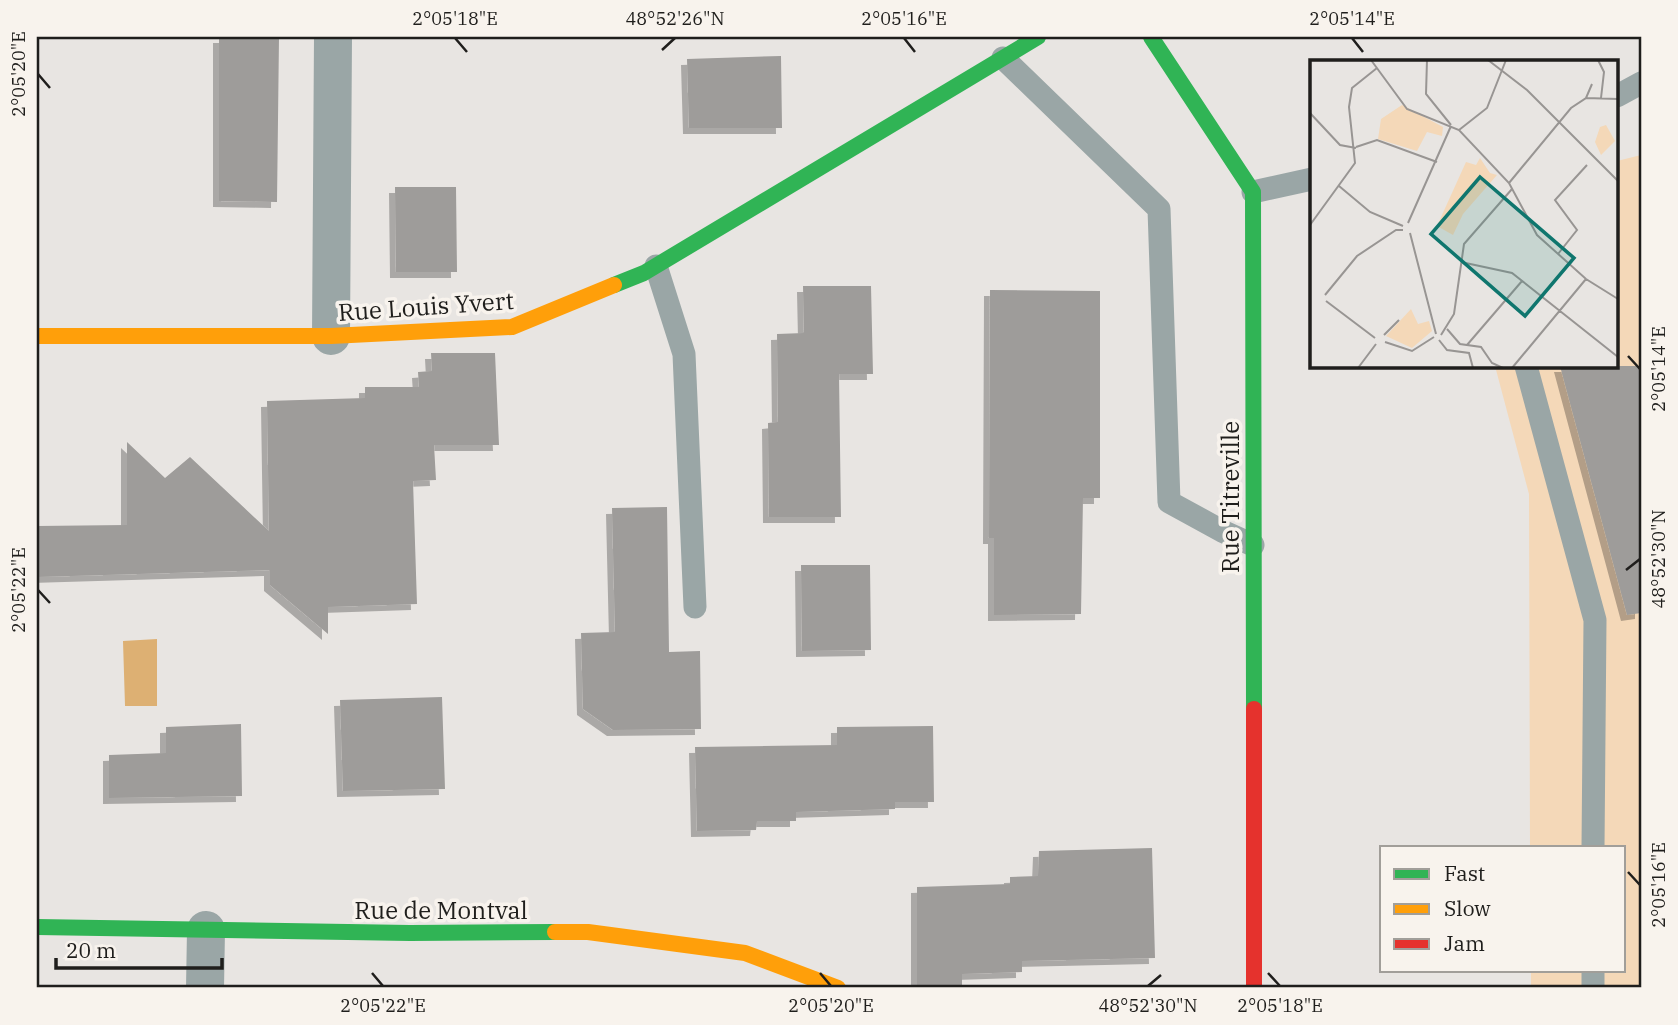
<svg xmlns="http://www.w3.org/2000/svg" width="1678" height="1025" font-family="'IBM Plex Serif',serif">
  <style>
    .green { fill: #f4d8b8 }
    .water { fill: #ddb073 }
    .building { fill: #9e9c9a; filter: url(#shadow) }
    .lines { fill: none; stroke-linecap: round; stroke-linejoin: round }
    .lane { stroke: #9aa6a6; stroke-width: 23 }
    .street { stroke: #9aa6a6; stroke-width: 38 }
    .fast { stroke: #30b455; stroke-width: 16 }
    .slow { stroke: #ff9f0a; stroke-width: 16 }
    .jam { stroke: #e5322d; stroke-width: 16 }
    .ticks { fill: none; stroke: #1f1e1c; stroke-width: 2.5 }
    .labels { text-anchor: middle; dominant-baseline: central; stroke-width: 7; stroke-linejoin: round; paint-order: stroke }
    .street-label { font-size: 24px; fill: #1f1e1c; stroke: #f8f3ed }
    .inset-road { fill: none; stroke: #989593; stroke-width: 2 }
    .view { fill: #0f766e; fill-opacity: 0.15; stroke: #0f766e; stroke-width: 3.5 }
    .inset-edge { fill: none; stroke: #1f1e1c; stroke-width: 3.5 }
    .neatline { fill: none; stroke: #1f1e1c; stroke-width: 2.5 }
    .ticks-label { font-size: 18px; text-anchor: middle; fill: #1f1e1c }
  </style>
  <defs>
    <filter id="shadow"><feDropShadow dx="-6" dy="6" stdDeviation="0" flood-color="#0004"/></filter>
  </defs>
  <rect width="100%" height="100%" fill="#e8e5e2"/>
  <path class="green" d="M1641 155V988H1531V971H1624V848H1530L1529 494 1495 366H1617V161Z"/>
  <path class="water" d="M157 639V706H125L123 641Z"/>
  <path class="building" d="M219 37H279L277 202 219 201Z
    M781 56 782 128H689L687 59Z
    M395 187H456L457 272H396Z
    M803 286H871L873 374H839L841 517H769L768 423 778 422 777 334 804 333Z
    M990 290 1100 291V498H1083L1081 614 994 615V538H989Z
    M431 353H495L499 445H434L436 480 413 481 417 604 328 607V634L270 585V570L37 577V526L127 525V442L165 478 190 457 269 531 267 401 365 398V387H419L418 372 432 371Z
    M1560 366H1641V613L1627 615Z
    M667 507 669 652 700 651 701 729 613 730 583 709 581 633 615 632 612 508Z
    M801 565H870L871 650 802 651Z
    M442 697 445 789 343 791 340 700Z
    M241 724 242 796 109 798V755L166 753V727Z
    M933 726 934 802H895V809L796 812V821H757L756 830 697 831 695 747 837 745V727Z
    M1152 848 1155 958 1022 961V972L962 974V988H917V887L1010 884V877L1038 876 1039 851Z"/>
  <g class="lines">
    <path class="lane" d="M1003 58 1159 209 1169 502 1222 531 1253 545
      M1617 96 1641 83
      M1253 192 1312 179
      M656 266 684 354 695 607
      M1526 366 1595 620 1593 848
      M1593 988V971"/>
    <path class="street" d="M331 336 333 37
      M205 988 206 930"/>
    <path class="fast" d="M1151 37 1253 192 1254 709
      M614 285 644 273 1038 37
      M37 927 410 933 555 932"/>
    <path class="slow" d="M37 336H331L512 327 614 285
      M555 932H588L745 953 838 988"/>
    <path class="jam" d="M1254 709V988"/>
  </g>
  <path class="ticks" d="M455 38 467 52M904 38 915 52M1352 38 1363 52M662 50 675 38M38 74 50 88M1628 356 1640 369M1626 570 1640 559M38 590 50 603M1628 872 1640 885M372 973 383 986M820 973 831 986M1268 973 1280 986M1148 986 1161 975"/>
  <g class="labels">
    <g class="street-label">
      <text transform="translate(426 306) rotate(-4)">Rue Louis Yvert</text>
      <text transform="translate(1230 497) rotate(-90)">Rue Titreville</text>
      <text x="441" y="910">Rue de Montval</text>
    </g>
  </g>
  <g transform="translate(1310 60)">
    <rect width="308" height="308" fill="#e8e5e2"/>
    <path d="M92 45 133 67 132 76 117 72 107 91 68 79 71 59ZM296 65 305 81 291 95 285 82 290 67ZM170 98 180 113 187 115 153 154 143 175 127 166 156 102 166 105ZM101 249 108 264 119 261 122 271 102 288 76 276Z" fill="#f4d8b8"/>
    <path class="inset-road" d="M61 0 97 49 149 70 199 123 227 175 276 219 308 239M117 0 116 34 141 65M178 0 217 30 308 121M288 0 294 12 291 38M276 38 308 39M0 53 30 85 46 88M149 70 177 48 196 0M46 87 67 80 127 102M199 123 261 48 276 38 282 24M29 126 60 152 93 166M98 163 141 66M0 165 45 103 39 47 42 28 67 8M100 173 126 274M248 194 267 170 245 140 277 105M151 202 202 213 308 297M15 235 47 196 86 170H93M16 241 65 278M137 269 150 284 171 287 182 303 193 308M74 275 89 260M131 275 144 254 154 184 202 129M129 280 137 290 159 293 163 308M75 282 102 291 124 277M157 285 212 221M48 308 66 284M202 308 276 219"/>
    <path class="view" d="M170 117 264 198 215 256 121 174Z"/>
    <rect width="308" height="308" class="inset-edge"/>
  </g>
  <rect width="1678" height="1025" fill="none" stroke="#f8f3ed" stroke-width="77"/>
  <rect x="1380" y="846" width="245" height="126" fill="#f8f3ed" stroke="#a19e99" stroke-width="2"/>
  <rect x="1394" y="869" width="35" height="10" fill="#30b455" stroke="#a19e99" stroke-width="2"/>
  <text x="1444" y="881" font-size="21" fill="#1f1e1c">Fast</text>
  <rect x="1394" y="904" width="35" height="10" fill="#ff9f0a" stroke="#a19e99" stroke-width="2"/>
  <text x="1444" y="916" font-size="21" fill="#1f1e1c">Slow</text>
  <rect x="1394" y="939" width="35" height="10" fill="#e5322d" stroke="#a19e99" stroke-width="2"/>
  <text x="1444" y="951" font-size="21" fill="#1f1e1c">Jam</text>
  <path d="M56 958v10h166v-10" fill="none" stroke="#1f1e1c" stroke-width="3.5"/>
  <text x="66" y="958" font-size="21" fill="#1f1e1c" stroke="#f8f3ed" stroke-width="5" paint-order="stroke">20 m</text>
  <rect x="38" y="38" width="1602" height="948" class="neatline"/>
  <g class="ticks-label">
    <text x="455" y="25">2°05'18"E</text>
    <text x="675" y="25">48°52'26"N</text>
    <text x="904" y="25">2°05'16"E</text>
    <text x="1352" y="25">2°05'14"E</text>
    <text transform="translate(19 74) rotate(-90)" y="6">2°05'20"E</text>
    <text transform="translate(1659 369) rotate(-90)" y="6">2°05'14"E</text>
    <text transform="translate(1659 559) rotate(-90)" y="6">48°52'30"N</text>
    <text transform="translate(19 590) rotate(-90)" y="6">2°05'22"E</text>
    <text transform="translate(1659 885) rotate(-90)" y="6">2°05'16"E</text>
    <text x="383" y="1012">2°05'22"E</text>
    <text x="831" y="1012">2°05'20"E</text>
    <text x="1148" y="1012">48°52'30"N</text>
    <text x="1280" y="1012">2°05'18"E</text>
  </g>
</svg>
